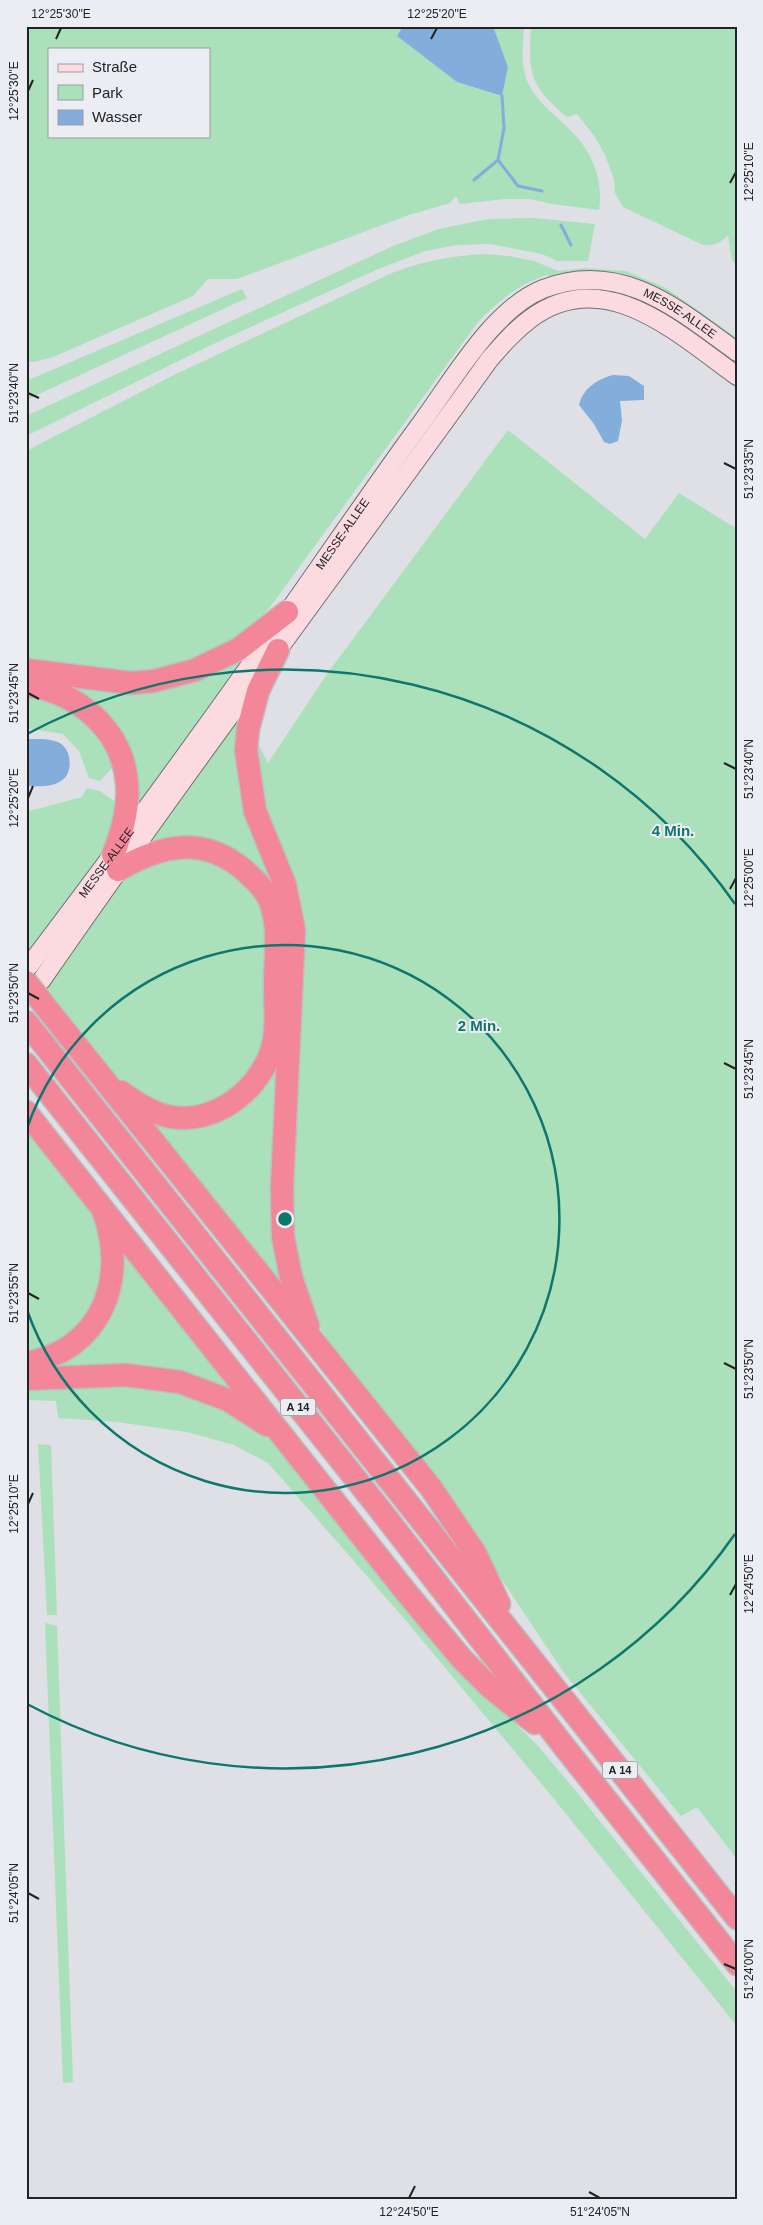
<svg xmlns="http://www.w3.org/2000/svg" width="763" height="2225" font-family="Helvetica,sans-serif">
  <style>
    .green { fill: #aae0ba; fill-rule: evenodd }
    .water { fill: #83addb }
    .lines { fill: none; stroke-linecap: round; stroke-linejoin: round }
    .stream { stroke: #83addb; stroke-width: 3 }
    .secondary-casing { stroke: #6f7075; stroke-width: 20 }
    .motorway-casing { stroke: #bdbdbe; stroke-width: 25 }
    .secondary { stroke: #fbdbe0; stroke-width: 18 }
    .motorway { stroke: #f38698; stroke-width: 22 }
    .motorway-bridge-casing { stroke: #bdbdbe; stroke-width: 25; stroke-linecap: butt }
    .motorway-bridge { stroke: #f38698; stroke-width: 22 }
    .ticks { fill: none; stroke: #222325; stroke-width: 2 }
    .ring { fill: none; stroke: #0f766e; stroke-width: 2.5 }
    .labels { text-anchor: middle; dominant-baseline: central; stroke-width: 4; stroke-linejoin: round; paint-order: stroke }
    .shield { fill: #ecedf2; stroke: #5f6062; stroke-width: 1 }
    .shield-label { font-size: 11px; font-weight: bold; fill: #222325 }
    .street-label { font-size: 12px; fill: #222325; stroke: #ecedf2 }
    .centre { fill: #0f766e; stroke: #ecedf2; stroke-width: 2.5 }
    .ring-label { font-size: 15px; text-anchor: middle; font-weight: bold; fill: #0f766e; stroke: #ecedf2; stroke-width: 4; stroke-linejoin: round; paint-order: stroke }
    .neatline { fill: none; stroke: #222325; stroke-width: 2 }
    .ticks-label { font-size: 12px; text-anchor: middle; fill: #222325 }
  </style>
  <rect width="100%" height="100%" fill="#dee0e5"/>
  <path class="green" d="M26 26H403L397 36 457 82 501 96 508 67 493 26H524C523 45 520 65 528 83 536 100 549 110 563 123 589 146 604 174 599 210L552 204 530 199H505L460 204 456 196 450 203 409 215 237 279H208L193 296 53 357 34 362 26 361ZM49 49H209V136H49Z
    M531 26H737V264L732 261 728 235C720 243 715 246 703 245L623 207 615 193 614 179 605 155 595 137 577 114 567 117C530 86 528 74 531 26Z
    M534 218 595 224 588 261H557L542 254 490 244 457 245 425 251 376 270 209 346 26 436V416L393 246 439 229 488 219Z
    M483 254 509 256 534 261 558 271 585 268 626 271 666 288 737 338V344L681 303 550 280 547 275C519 284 498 301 478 322L268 610 232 642 204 658 129 676 26 663V451L176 374 392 273C423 261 450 256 483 254Z
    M242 289 247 298 26 400V381Z
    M508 430 645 539 679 493 737 529V1859L697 1807 681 1816 564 1673 450 1502 341 1362 314 1317 290 1238 300 945 261 811 253 734 268 763 327 674Z
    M257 641 130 822 131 773 55 679 111 687Z
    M26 689 79 709 118 762 100 781 89 778 79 751 63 734 26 728Z
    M247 700 250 701 242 746 245 794 254 823 281 887 288 922 276 1194C277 1233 282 1267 296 1303L292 1306 141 1115 142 1113C191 1136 256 1113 274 1060 282 1037 280 1010 281 985 282 959 285 931 276 906 264 867 224 839 183 841 169 842 156 847 143 852L140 848Z
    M87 788 100 791 121 806 105 849 26 959V812L82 797Z
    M166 854 221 859 267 907 269 1028 260 1062 226 1100 173 1110 121 1082 45 986 116 886 135 868Z
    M26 1130 95 1218 102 1236 104 1292 73 1336 26 1357Z
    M123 1245 251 1407 83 1370 44 1366 70 1354Z
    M26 1384 175 1387 249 1421 274 1443 496 1704 538 1746 579 1795 737 1992V2026L554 1799 408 1623 268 1463 234 1445 187 1432 117 1422 58 1418 56 1401 26 1400Z
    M38 1444 51 1445 57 1615H47Z
    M45 1623 57 1626 73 2082 63 2083Z"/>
  <path class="water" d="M403 26H493L508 67 502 96 457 82 397 36Z
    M613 375 629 376 644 386V400L620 401 622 421 618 441 610 444 604 442 594 424 579 405C583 388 598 379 613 375Z
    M26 739C36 739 48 738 58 742 72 748 74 773 61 781 51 788 37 786 26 786Z"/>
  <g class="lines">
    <path class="stream" d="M502 96 504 128 498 160 518 186 542 191
      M474 180 498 160
      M561 225 571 245"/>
    <g class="secondary-casing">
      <g id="secondary">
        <path id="s1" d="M29 966C108 862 185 757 261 650 315 575 367 497 422 422 453 380 493 309 543 289 621 259 678 309 737 352"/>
        <path d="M41 981C186 771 340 567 489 360 502 345 514 331 530 319 604 263 678 334 737 376"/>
      </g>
    </g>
    <g class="motorway-casing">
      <path id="motorway" d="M278 650 258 691 248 729 246 750 255 811 285 885 294 930 282 1187 283 1237 291 1277 308 1326
        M26 670 131 683 154 681 195 670 239 649 287 612
        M26 685C78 692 123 730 127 784 129 809 122 832 113 855
        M118 870C161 845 202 835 244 870 254 879 264 888 270 901 280 927 275 958 275 984 275 1006 278 1032 271 1052 255 1097 204 1131 157 1113 144 1108 132 1100 121 1092
        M26 1022 737 1918
        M61 1026 431 1488 475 1553 499 1604
        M26 1064 374 1502 566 1749 737 1964
        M26 1112 406 1592 461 1658 490 1687 535 1723
        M26 1363C101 1351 128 1279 104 1213
        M26 1379 126 1375 180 1382 228 1400 267 1425"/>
    </g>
    <use href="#secondary" class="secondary"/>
    <use href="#motorway" class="motorway"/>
    <g class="motorway-bridge-casing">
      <path id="motorway-bridge" d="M26 982 61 1026"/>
    </g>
    <use href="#motorway-bridge" class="motorway-bridge"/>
  </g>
  <path class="ticks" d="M56 39 61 28M431 39 437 28M28 91 33 80M730 183 736 172M28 393 39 398M724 463 736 469M28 693 39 699M724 763 736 769M28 798 33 786M730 889 736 878M28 993 39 999M724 1063 736 1069M28 1293 39 1299M724 1363 736 1369M28 1504 33 1493M730 1595 736 1584M28 1893 39 1899M724 1964 736 1969M589 2192 600 2198M409 2198 415 2186"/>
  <g class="ring">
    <path d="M27 1128A274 274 0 1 1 27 1310"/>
    <path d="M735 1534A549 549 0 0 1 27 1704M27 734A549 549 0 0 1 735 904"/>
  </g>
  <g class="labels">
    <g class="shield">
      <rect x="280.5" y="1398.5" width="35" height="17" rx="4"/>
      <rect x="602.5" y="1761.5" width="35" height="17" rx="4"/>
    </g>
    <g class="shield-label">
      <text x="298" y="1407">A 14</text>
      <text x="620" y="1770">A 14</text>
    </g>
    <g class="street-label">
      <text stroke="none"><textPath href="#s1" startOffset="999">MESSE-ALLEE</textPath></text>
      <text stroke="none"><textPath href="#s1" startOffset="534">MESSE-ALLEE</textPath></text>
      <text stroke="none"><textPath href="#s1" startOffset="129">MESSE-ALLEE</textPath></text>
    </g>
  </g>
  <circle cx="285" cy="1219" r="8" class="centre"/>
  <g class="ring-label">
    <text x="673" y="836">4 Min.</text>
    <text x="479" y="1031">2 Min.</text>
  </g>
  <rect width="763" height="2225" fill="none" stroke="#ecedf2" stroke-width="55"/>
  <rect x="48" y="48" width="162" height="90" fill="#ecedf2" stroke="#9b9ca0"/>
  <rect x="58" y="64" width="25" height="8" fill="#fbdbe0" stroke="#9b9ca0"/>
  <text x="92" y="72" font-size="15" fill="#222325">Straße</text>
  <rect x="58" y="85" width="25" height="15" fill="#aae0ba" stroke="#9b9ca0"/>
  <text x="92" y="98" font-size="15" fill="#222325">Park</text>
  <rect x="58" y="110" width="25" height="15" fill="#83addb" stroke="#9b9ca0"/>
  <text x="92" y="122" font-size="15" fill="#222325">Wasser</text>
  <rect x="28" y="28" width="708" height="2170" class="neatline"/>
  <g class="ticks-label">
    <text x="61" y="18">12°25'30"E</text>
    <text x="437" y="18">12°25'20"E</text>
    <text transform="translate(14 91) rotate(-90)" y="4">12°25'30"E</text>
    <text transform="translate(749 172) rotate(-90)" y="4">12°25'10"E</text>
    <text transform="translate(14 393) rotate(-90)" y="4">51°23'40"N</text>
    <text transform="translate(749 469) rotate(-90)" y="4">51°23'35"N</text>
    <text transform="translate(14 693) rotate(-90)" y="4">51°23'45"N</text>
    <text transform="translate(749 769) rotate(-90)" y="4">51°23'40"N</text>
    <text transform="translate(14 798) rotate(-90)" y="4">12°25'20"E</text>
    <text transform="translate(749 878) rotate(-90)" y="4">12°25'00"E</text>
    <text transform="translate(14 993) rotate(-90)" y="4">51°23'50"N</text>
    <text transform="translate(749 1069) rotate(-90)" y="4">51°23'45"N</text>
    <text transform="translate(14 1293) rotate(-90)" y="4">51°23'55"N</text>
    <text transform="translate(749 1369) rotate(-90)" y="4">51°23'50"N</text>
    <text transform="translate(14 1504) rotate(-90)" y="4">12°25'10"E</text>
    <text transform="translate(749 1584) rotate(-90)" y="4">12°24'50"E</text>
    <text transform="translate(14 1893) rotate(-90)" y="4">51°24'05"N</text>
    <text transform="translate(749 1969) rotate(-90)" y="4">51°24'00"N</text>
    <text x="409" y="2216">12°24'50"E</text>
    <text x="600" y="2216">51°24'05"N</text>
  </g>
</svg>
